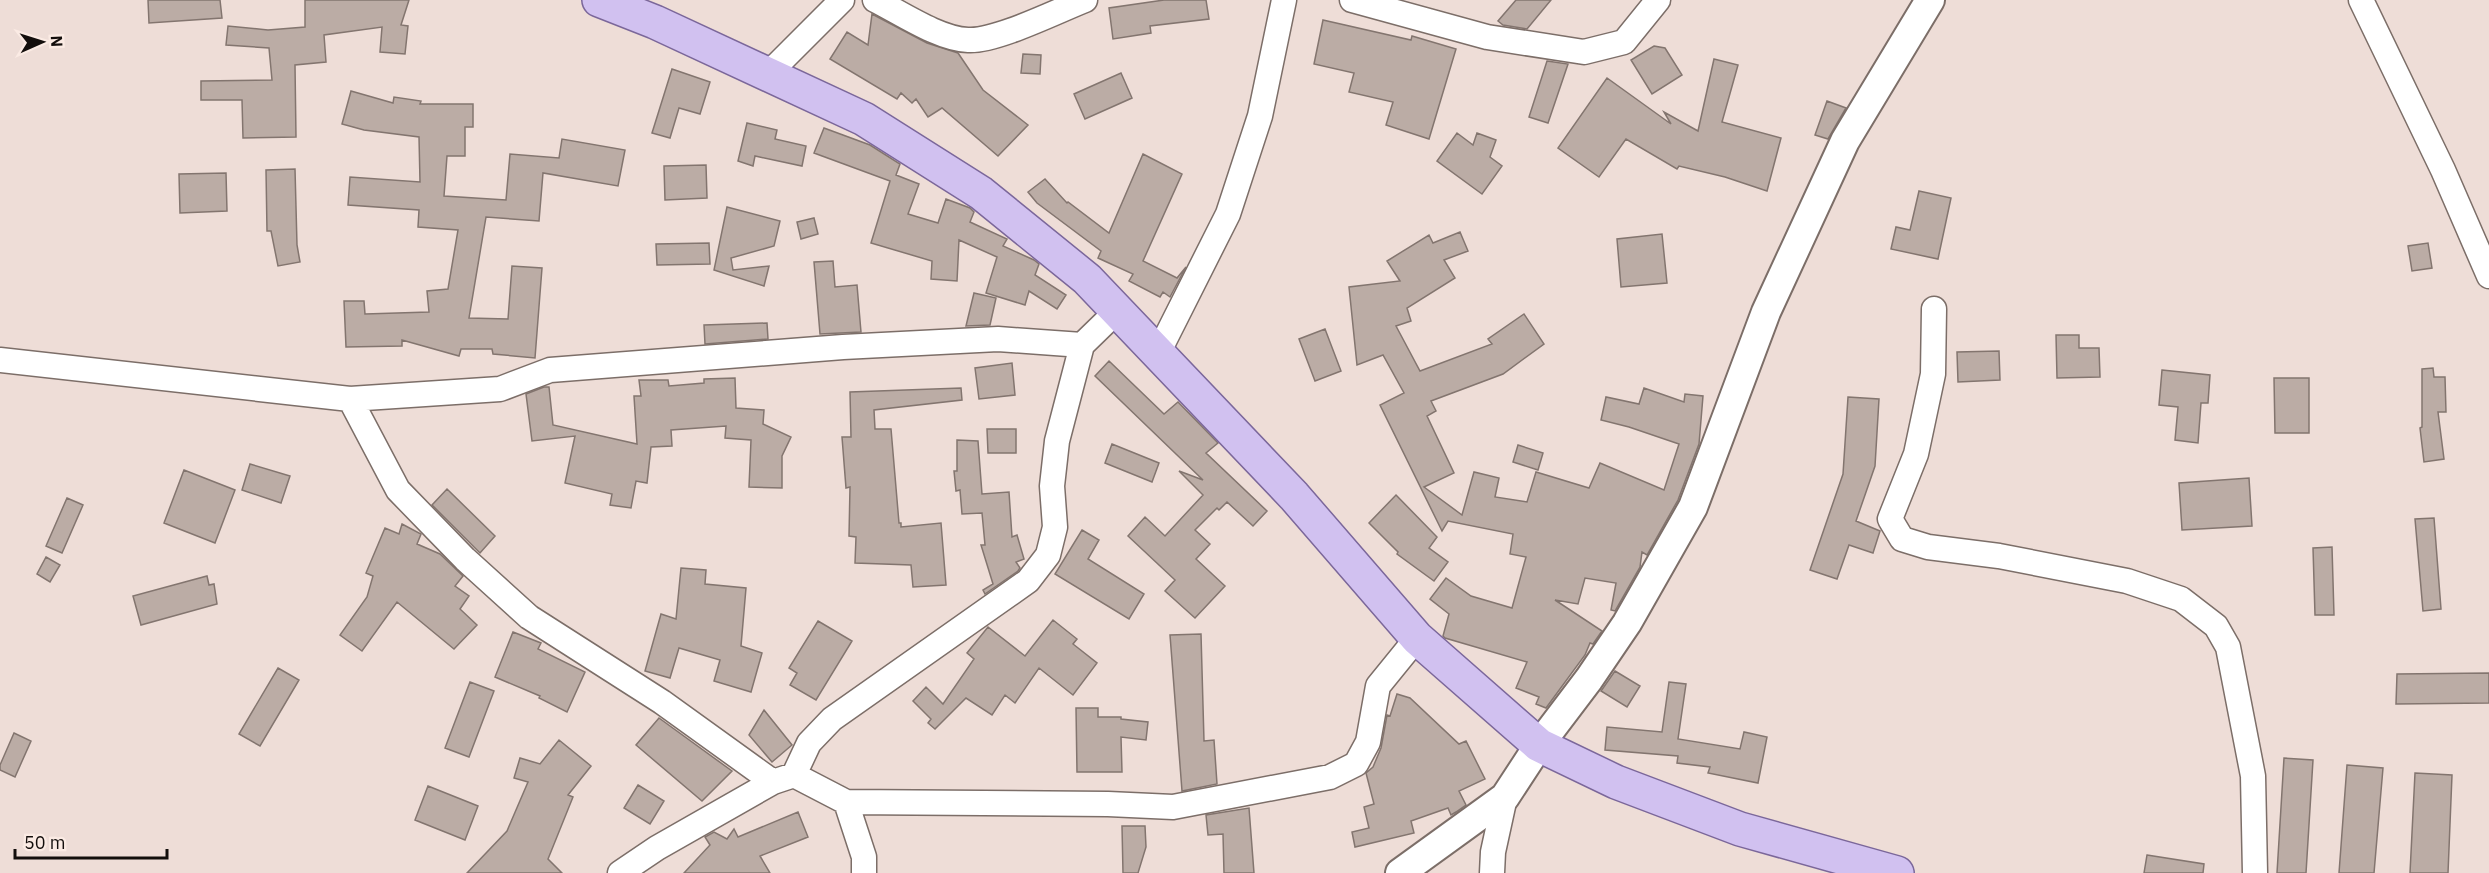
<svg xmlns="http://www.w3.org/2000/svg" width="2489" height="873" font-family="'IBM Plex Sans',sans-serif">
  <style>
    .building { fill: #bbaca5; stroke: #83756f; stroke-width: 1.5 }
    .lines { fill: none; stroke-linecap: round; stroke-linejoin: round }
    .minor-casing { stroke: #7c6e68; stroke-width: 27 }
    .tertiary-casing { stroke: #7c6e68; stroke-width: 32 }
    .primary-casing { stroke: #7b679a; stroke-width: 36 }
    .minor { stroke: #fff; stroke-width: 24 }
    .tertiary { stroke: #fff; stroke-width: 28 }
    .primary { stroke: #d1c1f0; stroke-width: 33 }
  </style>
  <rect width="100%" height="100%" fill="#eeddd7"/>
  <path class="building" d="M148 0H220L222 18 149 23Z
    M305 0H409L401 25 408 26 405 54 380 52 382 27 324 35 326 62 295 65 296 137 243 138 242 100H201V81L272 80 269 48 226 45 228 26 268 30 305 27Z
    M1164 0H1206L1209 19 1150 26 1151 33 1113 39 1109 8Z
    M1516 0H1551L1527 29 1503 25 1498 21Z
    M872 14 927 43 958 53 983 90 1028 125 998 156 942 108 928 117 916 99 912 103 901 93 897 99 830 59 847 32 868 45Z
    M1323 20 1411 40 1412 36 1456 49 1429 139 1386 125 1393 102 1349 92 1354 73 1314 64Z
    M1654 46 1665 48 1682 75 1652 94 1631 60Z
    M1023 54 1041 55 1040 74 1021 73Z
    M1714 59 1738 65 1722 122 1781 138 1767 191 1725 177 1679 166 1677 169 1626 139 1599 177 1558 148 1607 78 1671 124 1664 112 1698 131Z
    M1547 61 1568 64 1548 123 1529 117Z
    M672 69 710 82 700 114 679 108 670 138 652 133Z
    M1121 73 1132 98 1085 119 1074 94Z
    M351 91 393 103 394 97 421 101 420 104H473V127H465V156H447L444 196 506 200 510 154 559 158 562 139 625 150 618 186 543 173 539 221 486 217 469 318 508 319 512 266 542 268 535 358 493 354 492 349H461L459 356 402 340V346L346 347 344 301H364L365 314 429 312 427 291 448 289 458 230 418 227 419 210 348 205 350 177 420 182 419 137 364 130 342 124Z
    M1827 101 1846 108 1828 139 1815 135Z
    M747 123 777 130 775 139 806 146 802 166 755 156 753 166 738 161Z
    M824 128 870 145 900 164 896 175 919 184 908 214 938 223 946 199 970 208 974 212 970 222 1007 239 1003 246 1034 260 1039 264 1035 275 1066 295 1057 309 1029 291 1025 305 986 293 997 257 959 240 957 281 931 279 932 261 871 243 890 181 814 153Z
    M1457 133 1473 145 1477 133 1496 140 1490 157 1502 166 1482 194 1437 161Z
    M1143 154 1182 174 1143 261 1177 278 1186 267 1170 297 1163 292 1160 297 1129 281 1133 274 1098 258 1101 251 1037 203 1028 192 1045 179 1067 203 1068 202 1109 233Z
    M706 165 707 198 665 200 664 166Z
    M295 169 297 245 300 262 278 266 271 231H267L266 170Z
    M226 173 227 211 180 213 179 174Z
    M1919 191 1951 198 1938 259 1891 249 1896 227 1910 230Z
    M727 207 780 221 774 246 731 258 733 270 769 266 764 286 714 270Z
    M814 218 818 234 801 239 797 222Z
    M1460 232 1468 251 1444 260 1455 278 1407 308 1411 321 1396 326 1420 371 1492 344 1488 339 1524 314 1544 344 1503 374 1431 401 1436 411 1427 416 1454 473 1424 487 1462 515 1474 472 1499 478 1495 497 1527 502 1536 472 1589 488 1600 463 1664 490 1679 444 1629 427 1601 420 1606 397 1639 404 1644 388 1684 402 1685 394 1703 396 1699 444 1678 500 1647 555 1642 552 1640 567 1615 611 1611 610 1616 583 1585 578 1578 604 1555 600 1602 631 1593 644 1590 643 1585 655 1546 708 1536 704 1539 697 1516 688 1527 662 1445 638 1443 636 1449 614 1430 599 1446 578 1471 596 1512 608 1526 557 1510 554 1513 534 1448 521 1442 531 1380 405 1404 393 1383 355 1357 365 1349 287 1400 281 1387 261 1429 235 1433 243Z
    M1662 234 1667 283 1621 287 1617 239Z
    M709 243 710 264 657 265 656 244Z
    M2428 243 2432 268 2412 271 2408 246Z
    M833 261 835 287 857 285 861 332 820 334 814 262Z
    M974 293 996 298 990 325 966 326Z
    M767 323 768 339 705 344 704 325Z
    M1325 329 1341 371 1315 381 1299 339Z
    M2056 335H2079V348H2099L2100 377 2057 378Z
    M1999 351 2000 380 1958 382 1957 352Z
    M1109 361 1164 414 1178 402 1218 443 1206 453 1267 511 1253 526 1227 502 1219 510 1217 508 1195 530 1210 544 1196 559 1225 586 1195 618 1165 591 1175 580 1128 536 1145 517 1165 536 1203 495 1179 471 1203 480 1095 376Z
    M1012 363 1015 395 979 399 975 368Z
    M2433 368 2434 377H2445L2446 412H2438L2444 459 2424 462 2420 428 2422 427V369Z
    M2162 370 2210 375 2208 403H2201L2198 443 2175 440 2178 407 2159 405Z
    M735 378 736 408 764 410 763 424 791 437 782 456V488L749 487 751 440 725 438 726 426 671 430 672 446 651 447 647 483 636 481 631 508 610 505 612 494 565 483 575 436 532 441 526 394 544 387H549L553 425 637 444 634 396H641L639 380H668L669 386 704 383V379Z
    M2274 378H2309V433H2275Z
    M961 388 962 400 874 410 875 429H891L899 523H901V527L941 523 946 585 913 587 911 565 855 563 856 537 849 536 850 487 846 488 842 437H851L850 392Z
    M1848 397 1879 399 1875 466 1856 521 1880 531 1873 553 1849 545 1837 579 1810 570 1843 474Z
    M987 429H1016V453H988Z
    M957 440 978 441 982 494 1009 492 1012 537 1017 535 1024 559 1016 562 1020 568 1018 571 985 594 983 590 993 584 981 545H985L982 513 962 514 960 490 956 491 954 471H957Z
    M1112 444 1159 463 1152 482 1105 463Z
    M1518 445 1543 453 1538 470 1513 462Z
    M250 464 290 476 281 503 242 490Z
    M184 470 235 490 215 543 164 523Z
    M2249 478 2252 526 2182 530 2179 483Z
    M447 489 495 536 480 553 432 505Z
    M1396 495 1437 537 1429 548 1448 562 1434 581 1397 554 1398 552 1369 523Z
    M67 498 83 505 62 553 46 546Z
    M2434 518 2441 609 2423 611 2415 519Z
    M402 524 421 534 417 544 440 554 463 576 455 586 469 596 460 609 477 625 454 649 397 602 362 651 340 635 367 597 373 576 366 573 385 528 399 534Z
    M1082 530 1099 540 1088 559 1144 594 1129 619 1055 574Z
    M2332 547 2334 615H2315L2313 548Z
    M46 557 60 565 50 582 37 574Z
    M681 568 706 570 705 584 746 588 741 646 762 653 751 692 714 681 720 660 679 648 670 678 645 671 661 614 676 619Z
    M207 576 209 585 214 584 217 604 141 625 133 596Z
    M1053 620 1077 639 1073 644 1097 663 1073 695 1039 668 1015 703 1005 695 992 715 966 698 935 729 928 723 931 719 913 701 926 687 943 704 974 659 967 653 988 627 1025 656Z
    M818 621 852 641 816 700 790 685 797 673 789 668Z
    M513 632 541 643 538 649 585 672 567 712 539 698 540 696 495 677Z
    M1201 634 1204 741 1214 740 1217 784 1182 791 1170 635Z
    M278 668 299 680 260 746 239 734Z
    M1615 671 1640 686 1627 707 1601 691Z
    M2489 673V703L2396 704 2397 674Z
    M470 682 494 691 469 757 445 748Z
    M1669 682 1686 684 1678 739 1740 749 1744 732 1767 737 1758 783 1708 773 1710 767 1677 763 1678 756 1605 750 1607 727 1662 732Z
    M1397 694 1410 698 1459 744 1466 741 1485 779 1459 791 1466 805 1456 812 1451 815 1448 808 1411 821 1414 833 1355 847 1352 832 1369 828 1364 807 1374 804 1366 773 1373 767 1381 748 1387 715 1390 716Z
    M1076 708H1098V717H1121V719L1148 722 1146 740 1121 737 1122 772H1077Z
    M764 710 792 745 772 762 749 735Z
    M659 718 732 771 702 801 636 745Z
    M14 733 31 741 15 777 0 770V765Z
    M559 740 591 766 568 795 573 797 548 859 562 873H467L507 831 528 782 514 778 520 758 540 764Z
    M2284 758 2313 760 2306 873H2277Z
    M2347 765 2383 768 2374 873H2339Z
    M2415 773 2452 775 2448 873H2410Z
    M638 785 664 801 650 824 624 808Z
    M428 786 478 806 465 840 415 820Z
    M1249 808 1254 873H1224L1223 834 1208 835 1206 815Z
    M798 812 808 837 760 856 770 873H684L710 845 705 837 714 832 727 839 734 829 738 837Z
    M1122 826H1145L1146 847 1138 873H1123Z
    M2147 855 2204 864 2203 873H2144Z"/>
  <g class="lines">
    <g class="minor-casing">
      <path id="minor" d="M875 0C901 13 939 39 968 40 995 42 1057 11 1085 0
        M1352 0 1487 37 1584 52 1624 42 1658 0
        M2361 0 2443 170 2489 276
        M768 74 842 0
        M1934 309 1933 374 1916 454 1890 519 1902 539 1928 547 1999 556 2127 581 2181 599 2216 626 2228 647 2253 776 2255 873
        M1158 353 1228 214 1260 116 1284 0
        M0 360 350 399 500 389 550 370 843 347 998 339 1082 345
        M350 399 398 490 465 559 529 617 662 702 773 782
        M794 775 809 743 832 719 1028 581 1048 555 1055 527 1052 486 1057 441 1082 345 1117 311
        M846 802 864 857V873
        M620 873 657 848 773 782 794 775 846 802 1108 804 1173 807 1330 777 1356 764 1368 742 1378 686 1417 638
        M1492 873 1493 852 1505 797"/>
    </g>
    <g class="tertiary-casing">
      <path id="tertiary" d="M1400 873 1505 797 1539 745 1589 679 1627 623 1693 507 1766 312 1845 141 1930 0"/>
    </g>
    <g class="primary-casing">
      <path id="primary" d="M599 0 655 22 864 119 981 193 1087 279 1294 496 1417 638 1539 745 1616 782 1740 829 1897 873"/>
    </g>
    <use href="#minor" class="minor"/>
    <use href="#tertiary" class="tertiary"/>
    <use href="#primary" class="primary"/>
  </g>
  <g transform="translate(42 42) rotate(87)" stroke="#fbebe4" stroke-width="4.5" paint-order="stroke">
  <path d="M0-4.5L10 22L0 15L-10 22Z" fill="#130e0c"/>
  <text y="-9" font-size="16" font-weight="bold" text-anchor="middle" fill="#130e0c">N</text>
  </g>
  <path d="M15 849v9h152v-9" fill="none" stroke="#130e0c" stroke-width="3"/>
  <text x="24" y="849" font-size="18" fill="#130e0c" stroke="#fbebe4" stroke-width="4.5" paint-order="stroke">50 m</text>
</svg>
